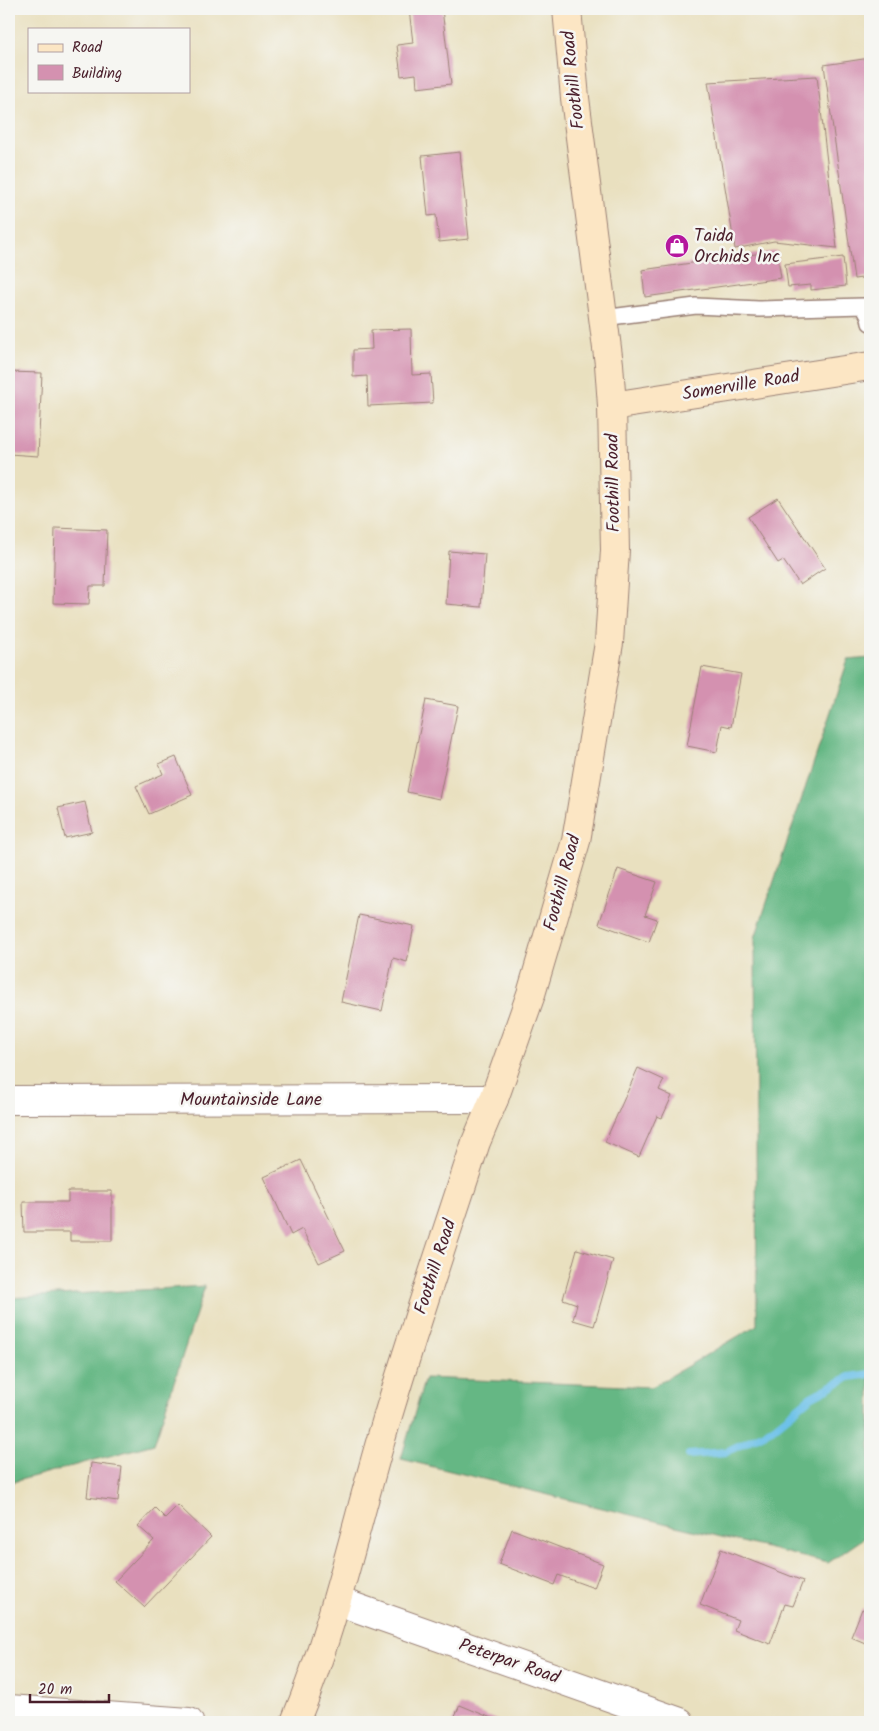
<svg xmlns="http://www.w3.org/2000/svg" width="879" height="1731" font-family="Kalam,sans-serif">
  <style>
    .forest { fill: #65b784; stroke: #586b58 }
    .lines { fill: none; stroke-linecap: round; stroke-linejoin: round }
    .stream { stroke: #6dc1e9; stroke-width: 8 }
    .building { fill: #d491b0 }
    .lane-casing { stroke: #9a8075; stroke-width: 18 }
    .street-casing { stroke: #9a8075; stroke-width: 30 }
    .secondary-casing { stroke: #9a8075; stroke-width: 30 }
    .lane { stroke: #fff; stroke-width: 15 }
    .street { stroke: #fff; stroke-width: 28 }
    .secondary { stroke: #fce6c4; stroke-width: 28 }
    .labels { text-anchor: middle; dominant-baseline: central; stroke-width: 5; stroke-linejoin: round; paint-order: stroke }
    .street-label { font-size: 18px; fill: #4a1f2b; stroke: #f6f6f2 }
    .poi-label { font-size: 18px; fill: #4a1f2b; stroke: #f6f6f2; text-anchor: start }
  </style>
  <rect width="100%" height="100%" fill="#f6f6f2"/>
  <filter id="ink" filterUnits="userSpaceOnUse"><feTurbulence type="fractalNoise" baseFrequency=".02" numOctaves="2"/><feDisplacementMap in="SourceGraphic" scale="10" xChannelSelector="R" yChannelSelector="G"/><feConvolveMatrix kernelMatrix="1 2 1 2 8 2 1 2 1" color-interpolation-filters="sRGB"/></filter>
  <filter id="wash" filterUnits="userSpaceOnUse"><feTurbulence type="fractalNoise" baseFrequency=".0096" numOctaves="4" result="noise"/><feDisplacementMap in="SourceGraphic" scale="20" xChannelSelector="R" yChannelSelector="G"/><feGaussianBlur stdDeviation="1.12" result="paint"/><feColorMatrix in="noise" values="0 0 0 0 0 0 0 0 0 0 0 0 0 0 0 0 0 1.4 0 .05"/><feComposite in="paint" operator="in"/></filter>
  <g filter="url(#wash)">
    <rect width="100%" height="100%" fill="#e9e0bf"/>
    <path class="forest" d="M870 658V1534L828 1563 401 1459 425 1378 652 1387 757 1325 755 938 848 660Z
      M205 1286 154 1444 9 1483V1298Z"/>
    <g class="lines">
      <path class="stream" d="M689 1455 726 1452 772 1429 811 1397 849 1377 870 1374"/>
    </g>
    <g id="blocks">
      <path class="building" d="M409 9H442L451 84 417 88 416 74 401 76 397 45 413 43Z
        M870 58V277L854 279 824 65Z
        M817 76 837 248 774 241 735 249 708 82Z
        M460 152 469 239 439 242 436 215 428 216 422 156Z
        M777 251 781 278 645 297 642 270Z
        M843 257 846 286 811 290V285L788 287 785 264Z
        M411 329 412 375 431 374 433 403 368 406 367 376 353 377V350L372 349 371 330Z
        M9 372 42 373 38 456 9 454Z
        M778 498 825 568 800 585 783 560 778 563 748 517Z
        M55 528 107 530 105 586H90L89 604 53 603Z
        M449 551 485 554 481 607 446 604Z
        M702 667 741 674 731 727 722 725 717 752 687 746Z
        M426 700 458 706 439 799 407 792Z
        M176 757 192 795 149 814 136 786 163 774 159 764Z
        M85 802 92 832 65 838 58 808Z
        M618 869 657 882 645 915 657 919 649 942 599 924Z
        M359 915 414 926 407 962 393 958 382 1011 341 1002Z
        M638 1068 664 1080 659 1090 672 1096 662 1118 657 1116 639 1157 605 1142Z
        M301 1160 345 1251 319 1263 302 1229 291 1235 264 1177Z
        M68 1191H112V1241H70V1232H24L23 1202H68Z
        M577 1249 613 1260 594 1326 573 1320 577 1304 563 1299Z
        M91 1463 122 1467 118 1501 87 1497Z
        M178 1505 211 1537 144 1607 115 1581 154 1540 138 1526 155 1508 165 1518Z
        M512 1529 603 1564 594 1588 558 1575 554 1585 499 1564Z
        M721 1549 803 1581 793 1606 785 1604 770 1644 734 1630 738 1620 700 1605Z
        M862 1609 870 1613V1645L851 1637Z
        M460 1705 501 1722H452Z"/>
    </g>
  </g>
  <g filter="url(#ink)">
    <use href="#blocks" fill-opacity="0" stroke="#9a8075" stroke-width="1"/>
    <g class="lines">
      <g class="lane-casing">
        <path id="lane" d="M603 318 696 306 759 309 863 306 869 317 870 323"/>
      </g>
      <g class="street-casing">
        <path id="street" d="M9 1100 494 1099
          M337 1601 680 1722
          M9 1709 189 1722"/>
      </g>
      <g class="secondary-casing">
        <path id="secondary" d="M612 406 870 366
          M295 1722C334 1628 355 1527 384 1429 412 1333 445 1238 476 1142L494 1099 531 994 576 841 609 643 615 550 612 406 609 364 575 98 567 9"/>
      </g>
      <use href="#lane" class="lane"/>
      <use href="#street" class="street"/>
      <use href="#secondary" class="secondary"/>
    </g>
  </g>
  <defs>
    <g id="shop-disc" transform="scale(1.25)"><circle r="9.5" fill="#b5179e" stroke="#f6f6f2"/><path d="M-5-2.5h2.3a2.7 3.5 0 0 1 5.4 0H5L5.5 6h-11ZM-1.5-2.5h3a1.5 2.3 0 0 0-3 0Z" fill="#fff"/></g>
  </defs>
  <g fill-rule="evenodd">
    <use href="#shop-disc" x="677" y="246"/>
  </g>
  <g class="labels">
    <g class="street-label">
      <text transform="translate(574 80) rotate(-96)">Foothill Road</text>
      <text transform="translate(741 386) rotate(-9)">Somerville Road</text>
      <text transform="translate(614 483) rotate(-91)">Foothill Road</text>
      <text transform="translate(563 883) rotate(-75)">Foothill Road</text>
      <text x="251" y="1100">Mountainside Lane</text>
      <text transform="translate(436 1267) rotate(-72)">Foothill Road</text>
      <text transform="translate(509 1662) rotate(19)">Peterpar Road</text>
    </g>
    <g class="poi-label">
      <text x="694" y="236">Taida<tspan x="694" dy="21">Orchids Inc</tspan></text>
    </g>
  </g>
  <rect width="879" height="1731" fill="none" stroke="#f6f6f2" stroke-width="30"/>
  <rect x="28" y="28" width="162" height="65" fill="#f6f6f2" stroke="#b1a0a2"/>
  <rect x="38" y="44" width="25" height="8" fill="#fce6c4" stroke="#b1a0a2"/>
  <text x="72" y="52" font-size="15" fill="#4a1f2b">Road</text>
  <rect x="38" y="65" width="25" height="15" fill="#d491b0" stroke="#b1a0a2"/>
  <text x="72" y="78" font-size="15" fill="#4a1f2b">Building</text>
  <path d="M30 1694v8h79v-8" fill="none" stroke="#4a1f2b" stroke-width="2.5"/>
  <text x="38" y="1694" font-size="15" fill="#4a1f2b" stroke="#f6f6f2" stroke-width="4" paint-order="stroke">20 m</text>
</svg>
